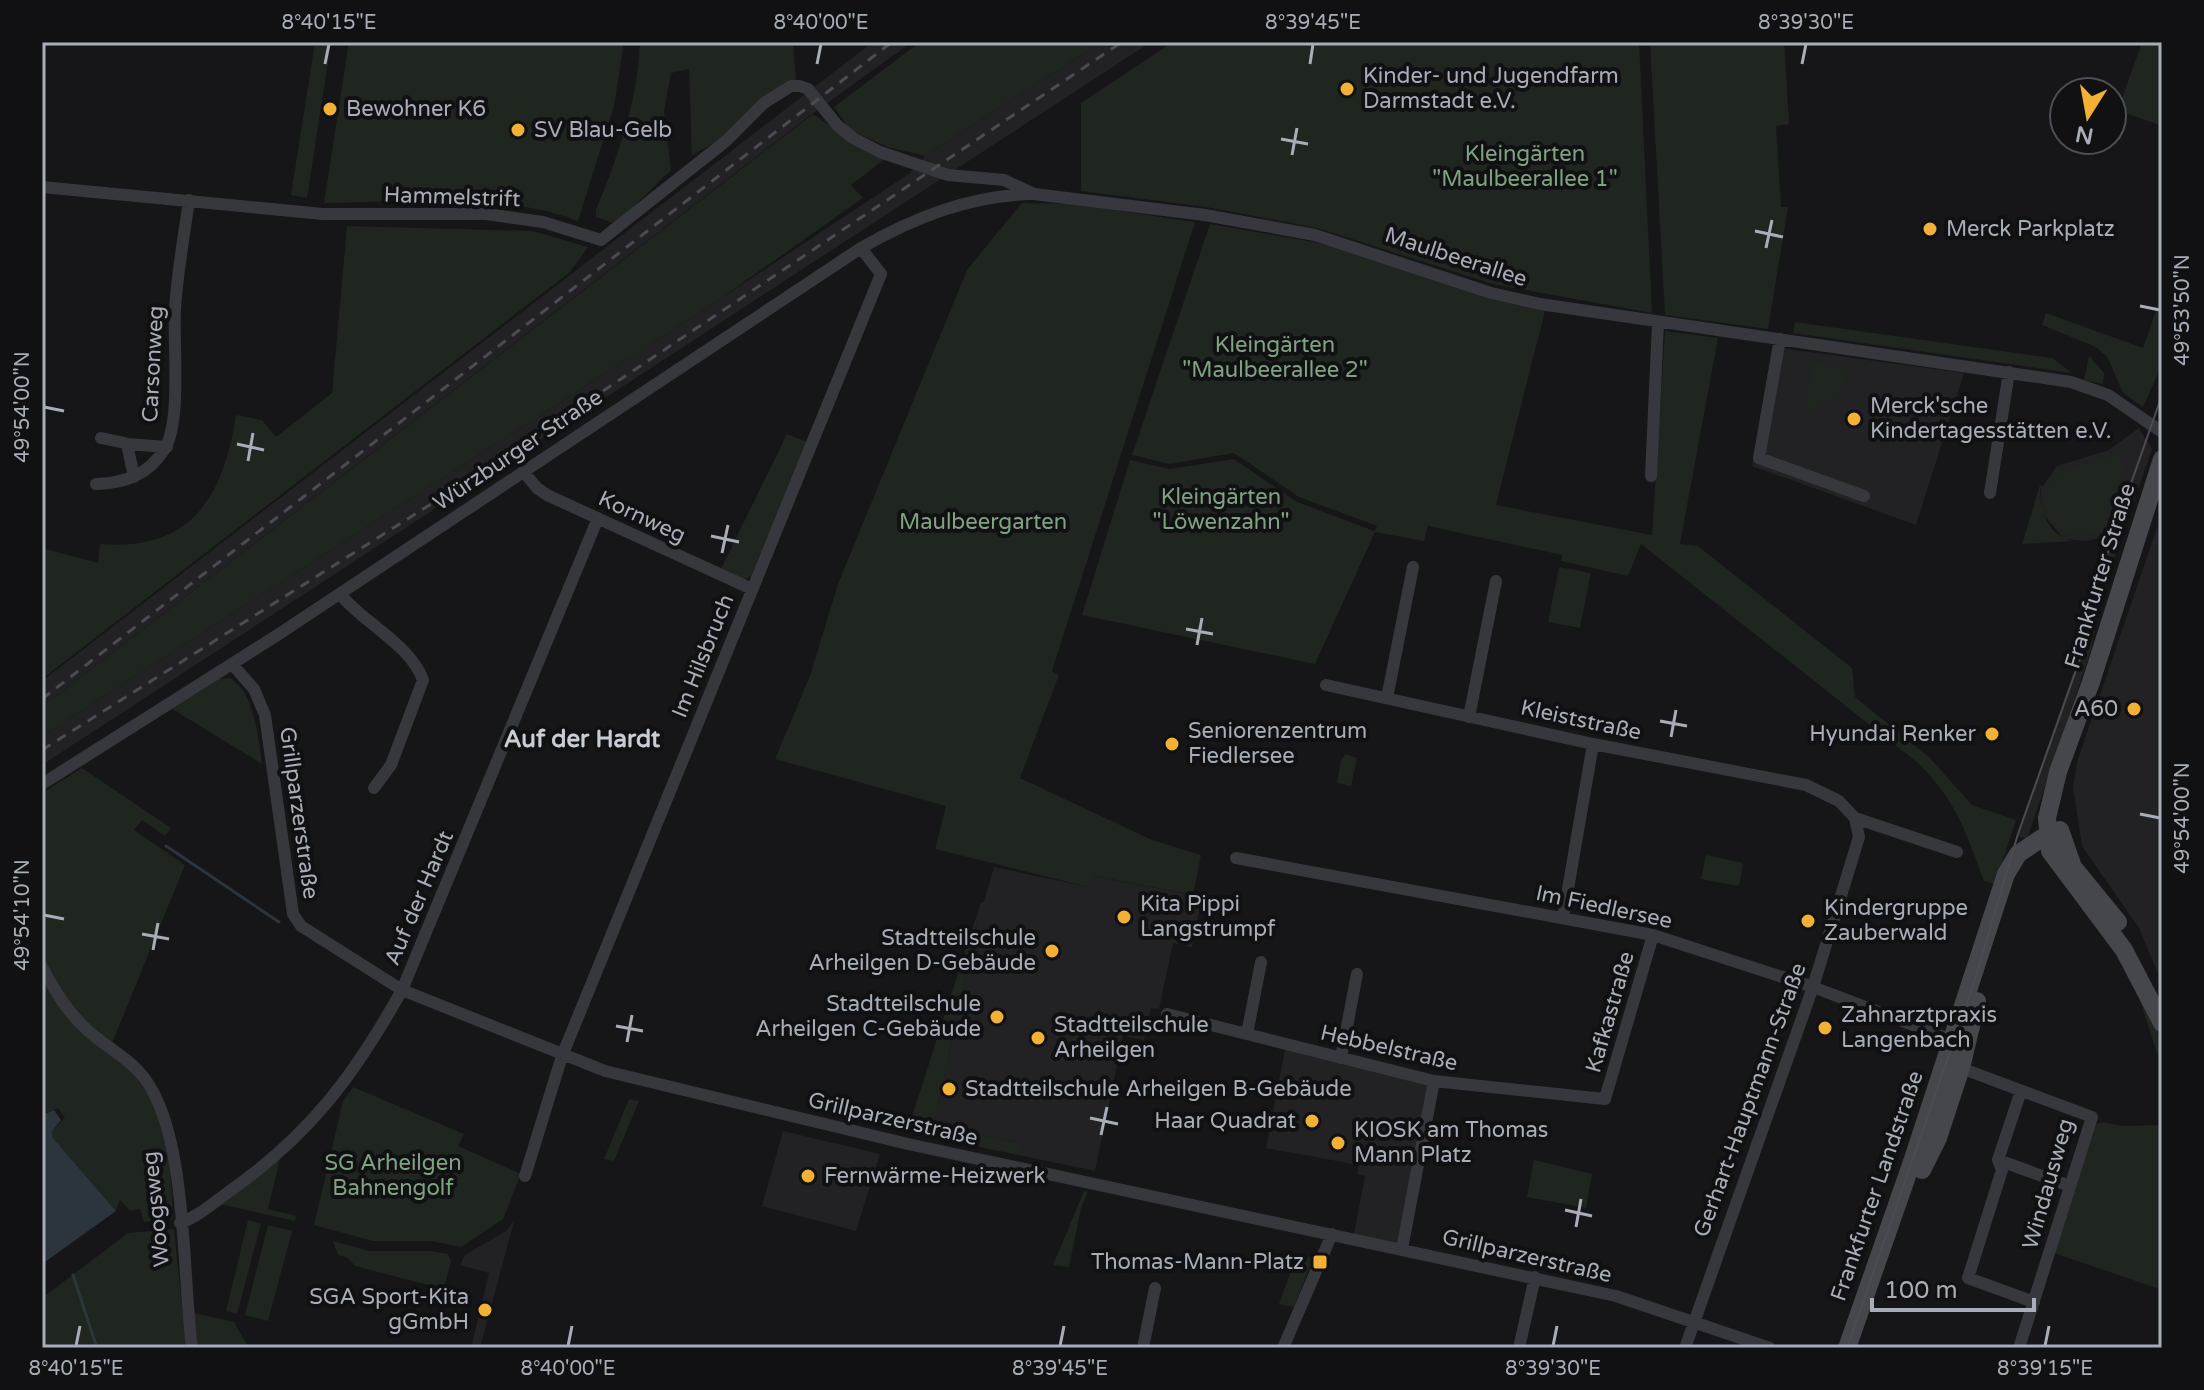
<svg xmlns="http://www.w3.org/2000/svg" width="2204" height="1390" font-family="'Varela Round',sans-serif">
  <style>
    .built { fill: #222225 }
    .green { fill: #1e261f }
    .water { fill: #2c353c }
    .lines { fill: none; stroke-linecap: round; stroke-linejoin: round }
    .stream { stroke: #2c353c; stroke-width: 3 }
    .street { stroke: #37383d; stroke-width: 12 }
    .secondary { stroke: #45474d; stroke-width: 18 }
    .tram { stroke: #4a4c52; stroke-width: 2 }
    .rail { stroke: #4a4c52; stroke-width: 3; stroke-dasharray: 10 8; stroke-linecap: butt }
    .ticks { fill: none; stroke: #a8adb8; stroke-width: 3 }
    .poi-dot { fill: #f2b134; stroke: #111113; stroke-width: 3 }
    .labels { text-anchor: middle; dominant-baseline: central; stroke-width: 8; stroke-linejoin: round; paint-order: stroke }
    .poi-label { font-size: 22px; fill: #a8adb8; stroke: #111113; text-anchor: start }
    .park-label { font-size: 22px; fill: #7fa381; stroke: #111113 }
    .street-label { font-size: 22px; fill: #a8adb8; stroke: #111113 }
    .neighbourhood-label { font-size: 24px; font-weight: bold; fill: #c9ccd4; stroke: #111113 }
    .neatline { fill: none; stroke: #a8adb8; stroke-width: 3 }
    .ticks-label { font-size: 20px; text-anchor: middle; fill: #a8adb8 }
  </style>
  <rect width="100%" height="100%" fill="#161618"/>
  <path class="built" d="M873 42H912L812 114 42 707V681Z
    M1101 42H1151L42 765V736L717 301 910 173 925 156Z
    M1772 347 1964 373 1916 525 1752 466Z
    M2139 428 2152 449 2103 591 2091 650 2027 839 2017 836 2078 659 2093 587 2111 535 2087 541 2064 539 2043 514 2040 485 2043 486 2057 466 2109 450Z
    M2157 528 2162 529V983L2139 928 2082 846 2073 787 2078 759Z
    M994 867 1088 887 1094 876 1202 897 1192 947 1173 943 1159 1009 1151 1008 1144 1040 1123 1036 1095 1171 1018 1155 1020 1143 934 1125 981 902H984Z
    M1286 1044 1434 1081 1402 1249 1353 1238 1365 1176 1357 1174 1359 1165 1266 1148Z
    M783 1131 880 1154 856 1231 762 1206Z
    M514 1221 480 1348H471L489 1273 460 1265 465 1255 506 1231Z"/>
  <path class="green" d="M315 42H331L307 198 291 195Z
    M349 42H624L614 106 578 221C499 191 407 202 324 203Z
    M640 42H793L796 80 723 138 692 155 689 69 671 73 664 111 671 170 616 224 596 217V210C618 156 638 100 640 42Z
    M920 42H1101L925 156 888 147 850 130 834 107Z
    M1173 42H1639L1652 313 1493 284 1317 228 1206 207 1081 191V103Z
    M1650 42H1784L1789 124 1776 126 1781 207H1788L1768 329 1665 315Z
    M2142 42H2162V126L2118 110Z
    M813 114 843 135 886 158 851 185 863 198 717 301 42 736V707Z
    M1022 203 1073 204 1195 222 1052 671 1059 675 1020 778 1152 840 1201 855 1193 895 1095 876 1088 887 935 849 946 806 775 759 810 676 838 584 967 270Z
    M1210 224 1314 242 1372 257 1489 299 1545 311 1496 505 1652 535 1665 331 1718 338 1680 544 1698 546 1852 668 1855 697 1929 757 1972 805 2016 820 1995 884 1984 881C1966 832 1956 800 1918 763L1641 544 1628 576 1561 561 1562 555 1428 526 1424 541 1375 532 1315 664 1082 615 1130 460 1170 469 1234 459 1297 502 1374 531 1377 526 1299 497 1234 453 1170 464 1132 455Z
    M347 226 533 231 588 247 570 272 42 679V548L98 563 100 544C192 552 224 495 236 415L262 420 276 437 332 393Z
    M2162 293V365L2143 407 2123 393 2108 358 2096 347 2042 325 2046 313 2143 348Z
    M1795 322 2052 358 2072 373 1793 333Z
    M2089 356 2104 373 2103 384 2084 380Z
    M1810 361 1852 371 1832 401 1827 400 1807 417Z
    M787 434 807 442 751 576 743 581 720 571Z
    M2124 448 2118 463 2125 466 2103 531C2090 535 2080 537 2067 532 2055 527 2046 517 2045 504 2042 457 2100 471 2124 448Z
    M2040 485C2040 509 2046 534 2072 541L2022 544Z
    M1559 567 1591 573 1580 628 1548 622Z
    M230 678C255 693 258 737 262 764L172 709 219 679Z
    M1346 754 1357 758 1351 786 1337 783 1341 760Z
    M82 768 171 828 165 836 142 820 134 830 185 865 112 1043 154 1103 170 1162 173 1219 144 1222 140 1209 130 1211 120 1200 116 1211 52 1137V1131L65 1118 58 1108 42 1115V965L45 963 42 956V793Z
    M1706 855 1743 863 1739 886 1701 879Z
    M981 902 934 1125 1021 1143 1018 1155 907 1132Z
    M2138 986 2162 1041V1069L2136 988Z
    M353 1087 464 1134 458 1146 521 1174 503 1219 461 1247 431 1241H373L314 1225 343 1101Z
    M629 1099 639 1101 614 1161 604 1159Z
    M2101 1122 2123 1126 2162 1125V1290L2054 1253 2095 1125Z
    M280 1159 268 1209 296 1216 295 1221 219 1204Z
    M1534 1160 1592 1174 1586 1208 1527 1197Z
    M1084 1191 1088 1192 1081 1208 1069 1267 1053 1265Z
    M248 1220 261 1224 237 1314 226 1311Z
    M268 1225 292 1231 268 1321 245 1315Z
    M174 1229 186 1348H42V1298L128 1233Z
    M333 1241 369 1251H430L448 1254 451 1261 444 1289 355 1266 348 1258 338 1255Z
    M1314 1256 1294 1307 1279 1304 1295 1260Z
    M193 1313 234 1322 249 1348H197Z"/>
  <path class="water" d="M54 1110 61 1120 52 1131V1137L116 1211 42 1264V1115Z"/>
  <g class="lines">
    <path class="stream" d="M166 846 279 922
      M73 1275 97 1348"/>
    <path class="street" d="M42 187 323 214H486L543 222 601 240 726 141 764 103 791 86H800L808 89 837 125 853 138 880 152 948 175 1004 180 1034 194 1205 215 1315 235 1491 293 1540 304 2071 382 2108 395 2162 432
      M1780 339 1759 458 1864 496
      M101 438 125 443
      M523 471 537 488 547 495 752 589
      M1651 476 1658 323
      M134 477 127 444 167 447
      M96 484C125 483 148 475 164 450 182 423 173 344 175 310 177 273 184 237 189 200
      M1990 493 2009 372
      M340 594C363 623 410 644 423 680L391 765 374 788
      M232 664 254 689 265 715 293 914 301 926 402 990 605 1071 908 1144 1616 1296 1770 1348
      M1326 685 1593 744 1806 785 1839 801 1855 818 1957 852
      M1387 698 1413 567
      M1469 717 1496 581
      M42 784 279 634 861 248C915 217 969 196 1032 194
      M1236 858 1653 935 1813 987 1952 1040
      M1563 918 1593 744
      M42 967C54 989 66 1010 84 1027 103 1046 129 1057 145 1079 188 1137 182 1275 192 1348
      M1167 1014 1434 1081 1605 1099 1653 935
      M1247 1034 1261 962
      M1341 1058 1357 974
      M1961 1068 2092 1117 2019 1348
      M2021 1091 1998 1160 2002 1170 1968 1278 2034 1302
      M1998 1160 2070 1186
      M525 1176 562 1056 881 274 861 248
      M180 1223C197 1217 212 1204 227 1193 309 1136 354 1076 402 990L598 518
      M1402 1249 1434 1081
      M1143 1348 1155 1288
      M1283 1348 1332 1234
      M1519 1348 1535 1277
      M1685 1348 1813 987 1859 837 1855 818"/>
    <path class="secondary" d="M2162 459 2091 682 2058 772 2047 818 2050 851 2124 950 2162 1023
      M2060 830 2073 867 2118 922
      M1922 1170 1938 1138 1961 1068 1977 1001
      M1847 1348 1913 1159 2006 874 2018 854 2048 834 2062 840"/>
    <path class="tram" d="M1847 1348 1973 986 2018 834 2080 659 2091 607 2115 529 2162 395"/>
    <path class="rail" d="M42 699 892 42
      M42 750 496 463 1122 42"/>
  </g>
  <path class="ticks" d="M325 64 329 44M817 64 821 44M1310 64 1313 44M1802 64 1806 44M1281 139 1308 144M1292 155 1297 128M1755 231 1783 237M1766 248 1772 220M2140 306 2160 310M44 407 64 411M237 444 264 450M248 461 253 433M711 536 739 542M722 553 728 525M1186 629 1213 634M1197 645 1202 618M1660 721 1687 726M1671 737 1676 710M2140 814 2160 818M44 915 64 919M142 934 169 939M153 950 158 923M616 1026 643 1031M627 1042 632 1015M1090 1118 1118 1124M1101 1135 1107 1107M1565 1210 1592 1216M1576 1227 1581 1199M76 1346 80 1326M568 1346 572 1326M1060 1346 1064 1326M1553 1346 1557 1326M2045 1346 2049 1326"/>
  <g class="poi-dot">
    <circle cx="1347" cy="89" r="8"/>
    <circle cx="330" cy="109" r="8"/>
    <circle cx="518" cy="130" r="8"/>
    <circle cx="1930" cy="229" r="8"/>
    <circle cx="1854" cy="419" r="8"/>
    <circle cx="2134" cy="709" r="8"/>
    <circle cx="1992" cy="734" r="8"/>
    <circle cx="1172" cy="744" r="8"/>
    <circle cx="1124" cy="917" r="8"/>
    <circle cx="1808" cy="921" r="8"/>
    <circle cx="1052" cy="951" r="8"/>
    <circle cx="997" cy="1017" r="8"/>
    <circle cx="1825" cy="1028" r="8"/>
    <circle cx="1038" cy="1038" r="8"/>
    <circle cx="949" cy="1089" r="8"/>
    <circle cx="1312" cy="1121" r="8"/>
    <circle cx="1338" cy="1143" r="8"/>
    <circle cx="808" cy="1176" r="8"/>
    <rect x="1312" y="1254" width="16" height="16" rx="4"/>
    <circle cx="485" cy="1310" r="8"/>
  </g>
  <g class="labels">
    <g class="poi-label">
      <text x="1363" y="76">Kinder- und Jugendfarm<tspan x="1363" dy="25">Darmstadt e.V.</tspan></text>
      <text x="346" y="109">Bewohner K6</text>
      <text x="534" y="130">SV Blau-Gelb</text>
      <text x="1946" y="229">Merck Parkplatz</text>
      <text x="1870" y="406">Merck'sche<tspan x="1870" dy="25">Kindertagesstätten e.V.</tspan></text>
      <text x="2118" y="709" text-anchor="end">A60</text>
      <text x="1188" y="731">Seniorenzentrum<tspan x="1188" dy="25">Fiedlersee</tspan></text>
      <text x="1976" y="734" text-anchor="end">Hyundai Renker</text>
      <text x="1140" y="904">Kita Pippi<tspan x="1140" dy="25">Langstrumpf</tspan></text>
      <text x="1824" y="908">Kindergruppe<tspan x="1824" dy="25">Zauberwald</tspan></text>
      <text x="1036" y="938" text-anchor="end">Stadtteilschule<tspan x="1036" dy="25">Arheilgen D-Gebäude</tspan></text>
      <text x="981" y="1004" text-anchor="end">Stadtteilschule<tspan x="981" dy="25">Arheilgen C-Gebäude</tspan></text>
      <text x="1841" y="1015">Zahnarztpraxis<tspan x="1841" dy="25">Langenbach</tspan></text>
      <text x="1054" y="1025">Stadtteilschule<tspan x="1054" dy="25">Arheilgen</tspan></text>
      <text x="965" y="1089">Stadtteilschule Arheilgen B-Gebäude</text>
      <text x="1296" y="1121" text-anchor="end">Haar Quadrat</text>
      <text x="1354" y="1130">KIOSK am Thomas<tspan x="1354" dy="25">Mann Platz</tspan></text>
      <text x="824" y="1176">Fernwärme-Heizwerk</text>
      <text x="1304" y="1262" text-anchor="end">Thomas-Mann-Platz</text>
      <text x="469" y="1297" text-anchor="end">SGA Sport-Kita<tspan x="469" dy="25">gGmbH</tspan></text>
    </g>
    <g class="park-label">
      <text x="1525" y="154">Kleingärten<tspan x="1525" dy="25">"Maulbeerallee 1"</tspan></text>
      <text x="1275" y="345">Kleingärten<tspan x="1275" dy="25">"Maulbeerallee 2"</tspan></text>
      <text x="1221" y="497">Kleingärten<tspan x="1221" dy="25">"Löwenzahn"</tspan></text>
      <text x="983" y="522">Maulbeergarten</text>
      <text x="393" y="1163">SG Arheilgen<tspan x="393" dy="25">Bahnengolf</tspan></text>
    </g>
    <g class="street-label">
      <text transform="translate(452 197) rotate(2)">Hammelstrift</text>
      <text transform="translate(1456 257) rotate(18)">Maulbeerallee</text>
      <text transform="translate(153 364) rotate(-87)">Carsonweg</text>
      <text transform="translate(518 450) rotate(-34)">Würzburger Straße</text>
      <text transform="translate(642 517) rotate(25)">Kornweg</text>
      <text transform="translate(2100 576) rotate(-73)">Frankfurter Straße</text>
      <text transform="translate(703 656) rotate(-68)">Im Hilsbruch</text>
      <text transform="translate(1581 720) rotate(12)">Kleiststraße</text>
      <text transform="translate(299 813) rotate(82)">Grillparzerstraße</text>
      <text transform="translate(419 898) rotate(-67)">Auf der Hardt</text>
      <text transform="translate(1604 907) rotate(12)">Im Fiedlersee</text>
      <text transform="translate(1610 1012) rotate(-74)">Kafkastraße</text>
      <text transform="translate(1389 1048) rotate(13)">Hebbelstraße</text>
      <text transform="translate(1750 1100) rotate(-70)">Gerhart-Hauptmann-Straße</text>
      <text transform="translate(893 1119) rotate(13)">Grillparzerstraße</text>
      <text transform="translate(2048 1184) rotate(-74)">Windausweg</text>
      <text transform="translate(1877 1186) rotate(-71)">Frankfurter Landstraße</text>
      <text transform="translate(156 1209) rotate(-96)">Woogsweg</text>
      <text transform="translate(1527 1256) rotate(13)">Grillparzerstraße</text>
    </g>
    <g class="neighbourhood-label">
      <text x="582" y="739">Auf der Hardt</text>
    </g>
  </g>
  <rect width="2204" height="1390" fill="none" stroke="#111113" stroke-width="88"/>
  <g transform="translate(2088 116) rotate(191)"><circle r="38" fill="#111113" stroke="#4d4f55" stroke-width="2"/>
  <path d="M0-6L14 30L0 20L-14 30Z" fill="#f2b134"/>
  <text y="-12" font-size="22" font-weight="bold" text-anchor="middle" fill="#a8adb8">N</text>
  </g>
  <path d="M1872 1298v12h162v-12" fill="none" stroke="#a8adb8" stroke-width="4"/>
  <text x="1884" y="1298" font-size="24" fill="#a8adb8" stroke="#111113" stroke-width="6" paint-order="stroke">100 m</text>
  <rect x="44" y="44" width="2116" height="1302" class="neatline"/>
  <g class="ticks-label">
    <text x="329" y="29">8°40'15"E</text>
    <text x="821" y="29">8°40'00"E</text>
    <text x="1313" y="29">8°39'45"E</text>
    <text x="1806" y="29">8°39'30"E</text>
    <text transform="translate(2182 310) rotate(-90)" y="7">49°53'50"N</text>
    <text transform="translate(22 407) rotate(-90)" y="7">49°54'00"N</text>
    <text transform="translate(2182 818) rotate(-90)" y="7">49°54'00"N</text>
    <text transform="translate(22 915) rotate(-90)" y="7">49°54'10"N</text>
    <text x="76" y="1375">8°40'15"E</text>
    <text x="568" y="1375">8°40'00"E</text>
    <text x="1060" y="1375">8°39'45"E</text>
    <text x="1553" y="1375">8°39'30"E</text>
    <text x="2045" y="1375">8°39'15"E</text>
  </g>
</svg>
